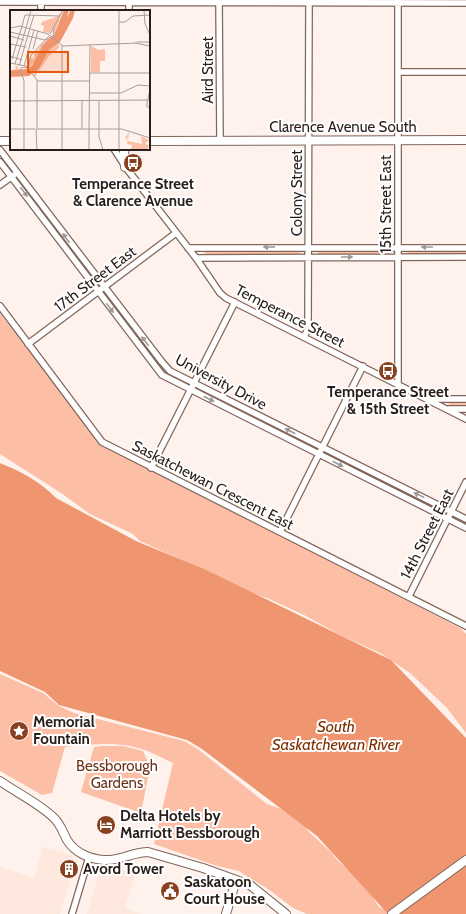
<svg xmlns="http://www.w3.org/2000/svg" width="466" height="914" font-family="Cabin,sans-serif">
  <style>
    .built { fill: #fee7dd }
    .green { fill: #fcbea4 }
    .water { fill: #ef9670 }
    .lines { fill: none; stroke-linecap: round; stroke-linejoin: round }
    .street-casing { stroke: #80665b; stroke-width: 8 }
    .secondary-casing { stroke: #80665b; stroke-width: 10 }
    .street { stroke: #fff; stroke-width: 5.5 }
    .secondary { stroke: #fff; stroke-width: 8 }
    .oneway { fill: #9f9a98 }
    .labels { text-anchor: middle; dominant-baseline: central; stroke-width: 4; stroke-linejoin: round; paint-order: stroke }
    .street-label { font-size: 15px; fill: #291e1a; stroke: #fff }
    .poi-label { font-size: 15px; font-weight: bold; fill: #291e1a; stroke: #fff; text-anchor: start }
    .park-label { font-size: 15px; fill: #6b3218; stroke: #fff }
    .water-label { font-size: 16px; font-style: italic; fill: #7e2f01; stroke: #fff }
    .inset-road { fill: none; stroke: #a99d99; stroke-width: 1 }
    .view { fill: #e8590c; fill-opacity: 0.15; stroke: #e8590c; stroke-width: 2 }
    .inset-edge { fill: none; stroke: #291e1a; stroke-width: 2 }
  </style>
  <rect width="100%" height="100%" fill="#fff2ed"/>
  <path class="built" d="M43 847 72 855 75 866 60 914H0V867L34 878Z
    M101 868 137 869 125 908 141 914H87Z"/>
  <path class="green" d="M20 180 97 281V282L95 283 18 182Z
    M466 249V255H408L407 254V250Z
    M204 250H301L300 255H205Z
    M317 250H390V254L318 255Z
    M107 295 164 368 186 382 185 384 161 371 105 296Z
    M0 314 102 443 460 628 466 634V733L447 708 410 673 380 653 340 635 306 616 267 598 224 583 215 575 140 541 133 534 90 514 61 493 0 454Z
    M201 389 315 446 313 448 200 391Z
    M446 402H466V406H452Z
    M329 453 442 510 441 513 328 456Z
    M0 674 43 693 59 706 74 713 180 740 186 742 199 750 267 804 284 810 306 827 309 832 332 853C337 862 347 868 355 875 365 884 372 896 379 907L384 909 388 914H307L293 908 268 889 243 874 239 871 217 866 154 844 173 763C164 759 155 754 145 750 119 741 92 744 65 747L52 793 42 795 0 771Z
    M102 746H123L143 751 150 767 141 813 81 792 94 747Z"/>
  <path class="water" d="M0 463C20 471 41 482 56 498L136 541 204 569 391 660 466 738V914H388L317 836 202 749 187 740 59 705 45 692 0 671Z"/>
  <g class="lines">
    <g class="street-casing">
      <path id="street" d="M219 0 220 141
        M0 2 466 3
        M41 11V0
        M129 11V0
        M398 72H466
        M114 149 127 169 196 258 220 293 226 298 466 419
        M0 150 162 362 170 371 466 519
        M0 162 162 375 466 528
        M0 185 14 175
        M188 248H466
        M196 258 466 257
        M0 306 102 442 466 626
        M304 337 308 329 309 0
        M28 344 176 233
        M398 384V0
        M430 399H466
        M449 409H466
        M151 468 235 302
        M280 532 363 366
        M409 596 466 482
        M72 914 89 857"/>
    </g>
    <g class="secondary-casing">
      <path id="secondary" d="M0 141H11
        M149 141 466 140
        M125 167 124 152 125 149
        M0 781C17 793 38 803 53 817 60 823 63 832 67 840 75 853 90 859 104 860 120 861 133 852 148 852L203 868 250 885 286 914
        M226 914 236 880
        M392 914 466 860"/>
    </g>
    <use href="#street" class="street"/>
    <use href="#secondary" class="secondary"/>
  </g>
  <defs><path id="oneway-solid" d="M-6-.8H1V-3.2L6.5 0L1 3.2V.8H-6Z"/></defs>
  <g class="oneway">
    <use href="#oneway-solid" transform="translate(24 192) rotate(53)"/>
    <use href="#oneway-solid" transform="translate(66 238) rotate(-127)"/>
    <use href="#oneway-solid" transform="translate(269 247) rotate(179)"/>
    <use href="#oneway-solid" transform="translate(427 247) rotate(-180)"/>
    <use href="#oneway-solid" transform="translate(347 257)"/>
    <use href="#oneway-solid" transform="translate(110 308) rotate(53)"/>
    <use href="#oneway-solid" transform="translate(145 341) rotate(-128)"/>
    <use href="#oneway-solid" transform="translate(209 399) rotate(27)"/>
    <use href="#oneway-solid" transform="translate(290 431) rotate(-153)"/>
    <use href="#oneway-solid" transform="translate(338 464) rotate(27)"/>
    <use href="#oneway-solid" transform="translate(419 495) rotate(-154)"/>
  </g>
  <defs>
    <g id="bus-disc" transform="scale(1)"><circle r="9.5" fill="#88401f" stroke="#fff"/><path d="M-5-6H5V4H4V6H2V4H-2V6H-4V4H-5ZM-3.5-4V0h7V-4ZM-3.5 1.2v1.5H-2V1.2ZM2 1.2v1.5H3.5V1.2Z" fill="#fff"/></g>
    <g id="sight-disc" transform="scale(1)"><circle r="9.5" fill="#88401f" stroke="#fff"/><path d="M0-6L1.8-2.2L6-1.7L2.9 1.2L3.7 5.4L0 3.3L-3.7 5.4L-2.9 1.2L-6-1.7L-1.8-2.2Z" fill="#fff"/></g>
    <g id="hotel-disc" transform="scale(1)"><circle r="9.5" fill="#88401f" stroke="#fff"/><path d="M-6-4.5h1.5V1H6V5H4.5V3h-9V5H-6ZM-4 0a1.8 1.8 0 1 1 3.6 0ZM.5 0V-2.5h3Q6-2.5 6 0Z" fill="#fff"/></g>
    <g id="building-disc" transform="scale(1)"><circle r="9.5" fill="#88401f" stroke="#fff"/><path d="M-4-6H4V6H1V3H-1V6H-4ZM-2.5-4.3h1.7v1.8h-1.7ZM.8-4.3h1.7v1.8H.8ZM-2.5-1h1.7V.8h-1.7ZM.8-1h1.7V.8H.8Z" fill="#fff"/></g>
    <g id="civic-disc" transform="scale(1)"><circle r="9.5" fill="#88401f" stroke="#fff"/><path d="M-.6-6.5H3V-4.5H.6V-3L4-1V1h2V6H-6V1h2V-1L-.6-3ZM-1.2 2.5V6h2.4V2.5Z" fill="#fff"/></g>
  </defs>
  <g fill-rule="evenodd">
    <use href="#bus-disc" x="133" y="163"/>
    <use href="#bus-disc" x="388" y="371"/>
    <use href="#sight-disc" x="19" y="731"/>
    <use href="#hotel-disc" x="106" y="825"/>
    <use href="#building-disc" x="69" y="869"/>
    <use href="#civic-disc" x="170" y="891"/>
  </g>
  <g class="labels">
    <g class="street-label">
      <text transform="translate(208 70) rotate(-90)">Aird Street</text>
      <text x="343" y="127">Clarence Avenue South</text>
      <text transform="translate(297 193) rotate(-90)">Colony Street</text>
      <text transform="translate(386 204) rotate(-90)">15th Street East</text>
      <text transform="translate(95 279) rotate(-37)">17th Street East</text>
      <text transform="translate(290 316) rotate(27)">Temperance Street</text>
      <text transform="translate(221 382) rotate(28)">University Drive</text>
      <text transform="translate(213 485) rotate(27)">Saskatchewan Crescent East</text>
      <text transform="translate(427 534) rotate(-63)">14th Street East</text>
    </g>
    <g class="poi-label">
      <text x="133" y="184" text-anchor="middle">Temperance Street<tspan x="133" dy="17">&amp; Clarence Avenue</tspan></text>
      <text x="388" y="392" text-anchor="middle">Temperance Street<tspan x="388" dy="17">&amp; 15th Street</tspan></text>
      <text x="33" y="722">Memorial<tspan x="33" dy="17">Fountain</tspan></text>
      <text x="120" y="816">Delta Hotels by<tspan x="120" dy="17">Marriott Bessborough</tspan></text>
      <text x="83" y="869">Avord Tower</text>
      <text x="184" y="882">Saskatoon<tspan x="184" dy="17">Court House</tspan></text>
    </g>
    <g class="park-label">
      <text x="117" y="766">Bessborough<tspan x="117" dy="17">Gardens</tspan></text>
    </g>
    <g class="water-label">
      <text x="336" y="726">South<tspan x="336" dy="18">Saskatchewan River</tspan></text>
    </g>
  </g>
  <g transform="translate(10 10)">
    <rect width="140" height="140" fill="#fff2ed"/>
    <path d="M53 0 44 25 43 16 40 23 33 22 34 16 31 15 32 12 48 6ZM42 27 40 30 34 33 26 50 18 59 0 62V56L1 60 6 59 5 56H8V59H16L21 48 25 49 24 44 35 31ZM49 33V38L39 46 25 67 23 64 29 60 39 40ZM81 36 89 40 95 39V51H90V62H81ZM119 122 118 131 132 134 131 126 139 130 135 134 139 135 137 140H121L122 135 117 134 118 126 117 129 115 128Z" fill="#fcbea4"/>
    <path d="M54 0H59L57 7 61 0H65L63 8 50 32 39 40 29 59 19 66 0 67V61L17 59 22 56 33 35 31 37H30L44 25Z" fill="#ef9670"/>
    <path class="inset-road" d="M134 0 135 14 140 25M109 12H115L123 6 140 5M12 16 15 5 50 6M0 18 10 16 38 24 53 36 127 33M16 18 21 0M20 18 24 5M0 22 35 30M40 24 53 0M0 26 14 30M36 30 44 25 43 17M127 32H140M125 33 140 36M0 34 16 37M23 39 28 21M0 46 12 50M2 49 12 16M0 53 16 56 27 70V119H112L140 128M5 54 16 18M9 56 20 18M14 56 24 20M10 58 18 57 21 45 39 26M10 59 14 71V140M80 63H140M27 71H80M140 79 137 93V97H140M80 83H111L128 75 140 76M89 90V127L93 140M0 91 140 90M0 119H25M26 119 27 140M72 119V91M79 119 80 35M52 140V35M79 140V119M109 140V0"/>
    <path class="view" d="M18 42H58V62H18Z"/>
    <rect width="140" height="140" class="inset-edge"/>
  </g>
</svg>
